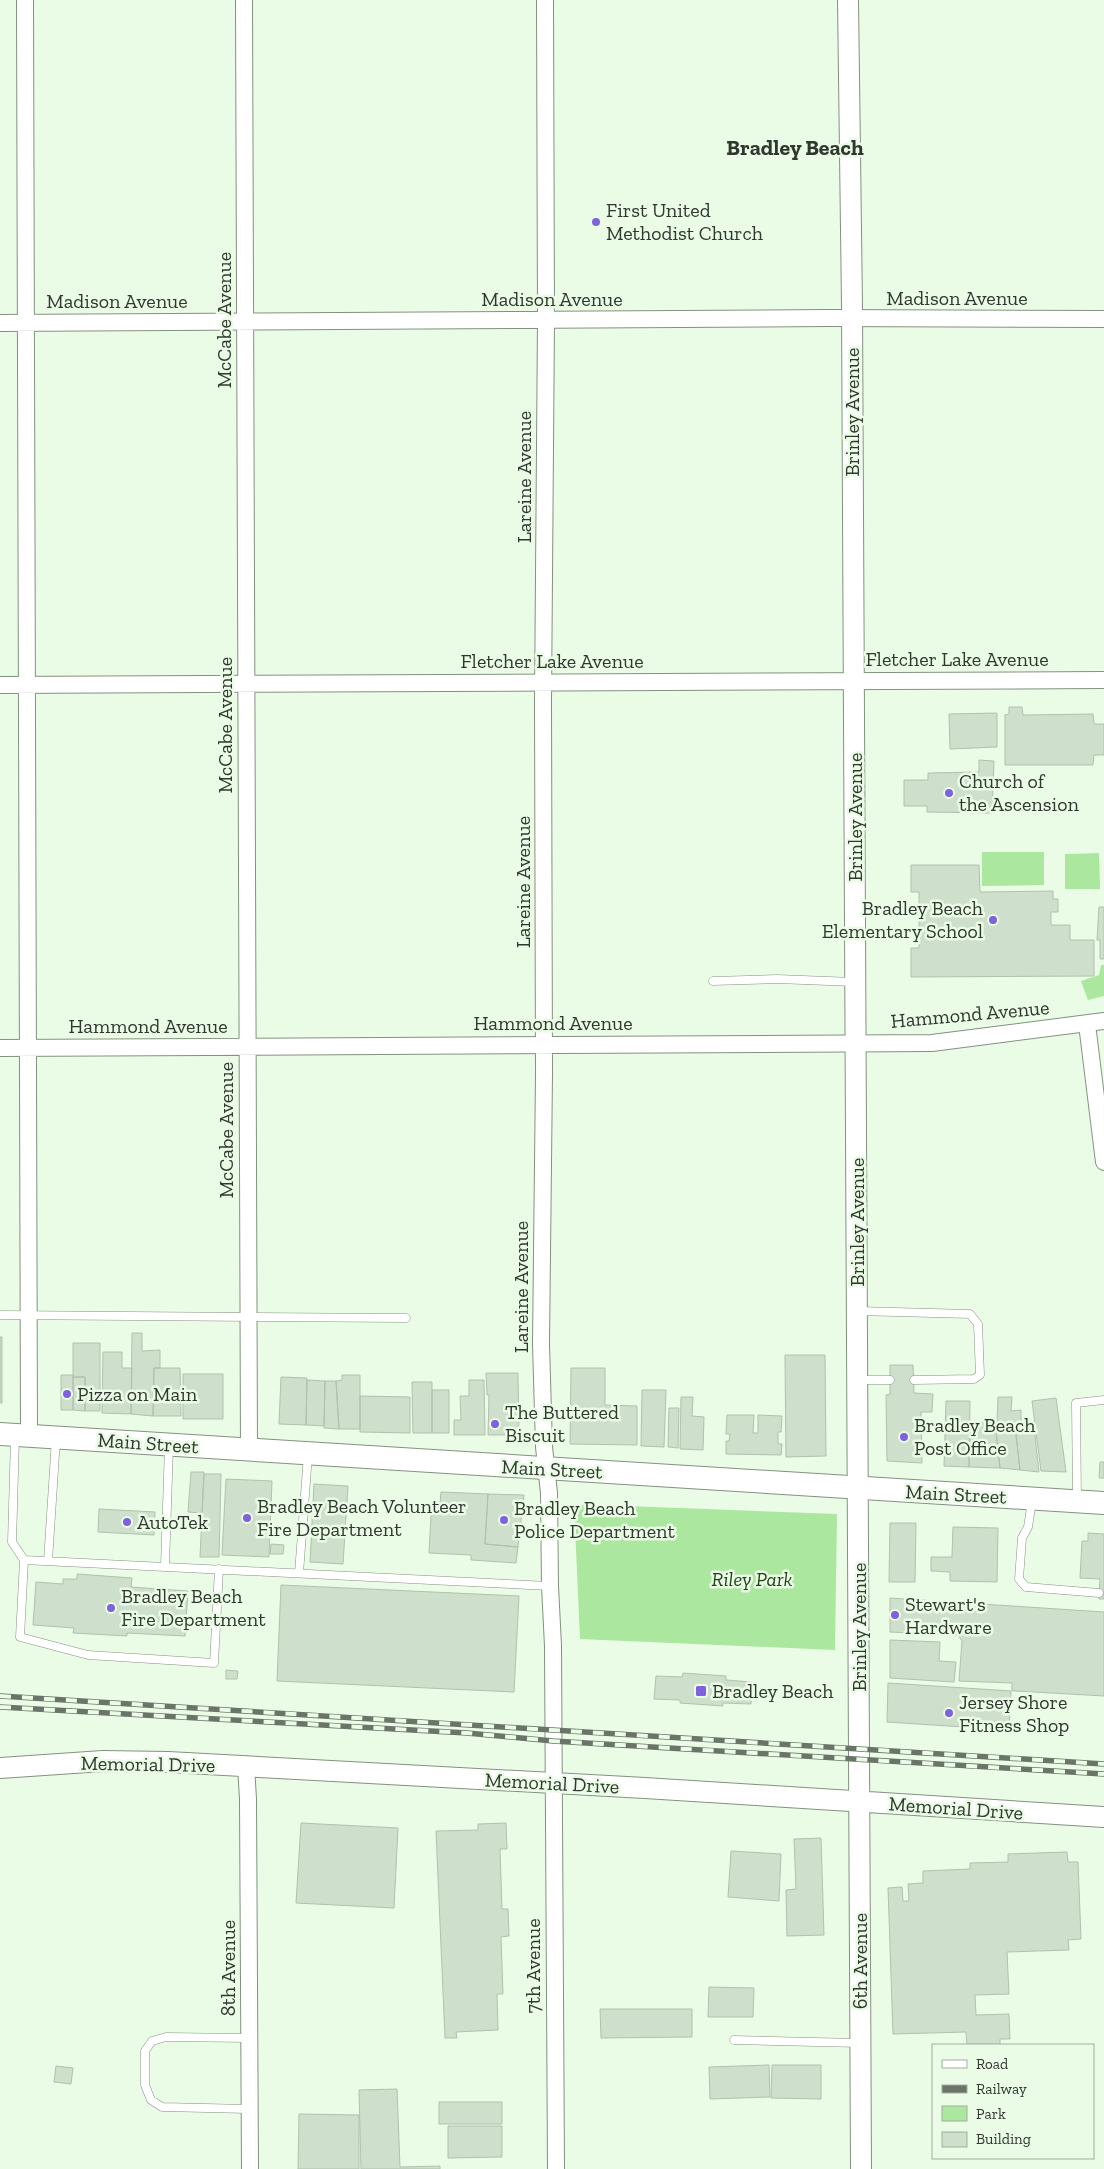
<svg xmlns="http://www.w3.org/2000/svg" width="1104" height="2169" font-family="'Zilla Slab',serif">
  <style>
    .green { fill: #abe79f }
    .building { fill: #cee0cb; stroke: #b0c1ac }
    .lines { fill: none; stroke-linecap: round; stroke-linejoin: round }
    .service-casing { stroke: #82927f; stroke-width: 9 }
    .minor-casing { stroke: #82927f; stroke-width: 18 }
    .tertiary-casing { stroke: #82927f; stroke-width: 22 }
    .secondary-casing { stroke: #82927f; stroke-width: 24 }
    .service { stroke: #fff; stroke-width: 8 }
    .minor { stroke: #fff; stroke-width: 16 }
    .tertiary { stroke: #fff; stroke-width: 20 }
    .secondary { stroke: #fff; stroke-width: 22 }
    .rail-casing { stroke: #6a7468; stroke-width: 5.5 }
    .rail { stroke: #eafce6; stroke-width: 4; stroke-dasharray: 11; stroke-linecap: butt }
    .poi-dot { fill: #7e62dd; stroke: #eafce6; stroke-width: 2 }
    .labels { text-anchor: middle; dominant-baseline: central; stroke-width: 5; stroke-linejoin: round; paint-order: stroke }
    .poi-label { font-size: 20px; fill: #30372f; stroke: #eafce6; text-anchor: start }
    .street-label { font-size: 20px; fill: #30372f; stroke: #eafce6 }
    .park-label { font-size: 20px; font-style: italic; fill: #1c4414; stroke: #eafce6 }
    .quarter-label { font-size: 22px; font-weight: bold; fill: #30372f; stroke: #eafce6 }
  </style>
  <rect width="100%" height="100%" fill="#eafce6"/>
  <path class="green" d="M982 852H1044V885L982 886Z
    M1099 853 1100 889H1065V854Z
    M1101 965H1104V996L1088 1000 1081 981 1099 975Z
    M574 1504 837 1514 835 1650 580 1639Z"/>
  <path class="building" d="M1009 707H1022L1023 715 1093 714 1094 724H1104V755H1094L1093 765H1005V715L1009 714Z
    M997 713V747L950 749 949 714Z
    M979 760 994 761 992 813 927 812V806H904V780H928V773L979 772Z
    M911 865H979L980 892 1053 891V899H1058V912H1051V925H1070V940H1094V976L911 977V948H919V892H911Z
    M1099 907H1104V959H1100V940H1097Z
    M132 1333H142V1351L160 1350V1368H154L153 1416 131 1414Z
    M0 1337H2V1403H0Z
    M73 1343H100V1411H85V1377H73Z
    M103 1352H122V1368H132L131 1414 102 1413Z
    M785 1355H825L826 1456 786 1457Z
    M890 1365H913L914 1393 933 1394 932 1412H921L922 1463 887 1461 886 1395 890 1394Z
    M154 1368H180L181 1416H153Z
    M571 1368H605V1405L637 1406V1445L570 1444Z
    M486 1373H518L519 1435H488L489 1395H487Z
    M183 1374H223V1419H183Z
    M61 1375H73V1410H61Z
    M342 1375H360V1429H339L336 1381 342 1380Z
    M73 1377H85V1411L73 1410Z
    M281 1377 307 1378 306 1425 279 1424Z
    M307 1380 325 1381 324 1426 306 1425Z
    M469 1380H484L485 1435H454V1420H461L460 1396H469Z
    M325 1381H336L339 1429 324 1428Z
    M412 1382H432V1433H413Z
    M432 1390H449V1433H432Z
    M642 1390H666L664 1447 641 1446Z
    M360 1396 410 1397V1433L360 1432Z
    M681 1397H693L692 1416 704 1417 703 1450 680 1449Z
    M998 1397H1012L1011 1411 1021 1410V1427L1015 1426 1020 1470 1000 1468 995 1424H997Z
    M1056 1398 1066 1472 1041 1471 1032 1401Z
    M946 1401H970L969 1467 944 1466Z
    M669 1408H679L678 1448 668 1447Z
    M727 1415H754L753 1433H758V1415L782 1416 781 1432H778V1444H782L781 1455 726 1454V1441H729L730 1434H726Z
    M995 1422 1000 1468 969 1467 970 1423Z
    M1015 1426 1034 1427 1039 1472 1020 1470Z
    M1100 1462H1104V1478H1099Z
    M191 1472H204L202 1513 188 1512Z
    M204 1474H221L219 1557H200Z
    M226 1479 272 1481 269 1557 222 1555Z
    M314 1484 348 1486 343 1564 310 1562Z
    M441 1492 488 1494 485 1544 518 1547 516 1563 471 1560V1555L429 1553 431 1515H439Z
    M488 1494 524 1495 518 1547 485 1544Z
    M99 1509 155 1512 154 1535 98 1532Z
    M890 1523H916L915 1582H889Z
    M953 1527 998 1528 997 1582 950 1581V1572L931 1571V1557H952Z
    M1088 1533 1104 1534V1599H1099L1100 1579 1080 1578 1082 1541H1088Z
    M271 1544 284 1545 283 1554H270Z
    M77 1574 132 1578 131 1587 188 1591 185 1636 127 1633V1636L73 1633 74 1628 33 1625 36 1582 63 1584V1579H77Z
    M281 1585 519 1596 514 1692 277 1681Z
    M890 1598 1104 1612V1696L1016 1691H1012V1683L959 1681 962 1641 958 1635 890 1632Z
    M890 1640 940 1642 939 1661 956 1662 954 1682 890 1678Z
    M226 1670 238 1671 237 1679H226Z
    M683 1673 726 1676V1680L752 1682 751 1704 723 1703V1706L680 1703V1700L654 1699 656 1676 682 1677Z
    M888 1683 1011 1691 1009 1730 887 1722Z
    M301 1823 398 1828 394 1908 296 1903Z
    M506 1823 507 1849H500L502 1909H508L509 1936 501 1937 503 1994H497L498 2030 456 2032 457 2038H445L436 1831 478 1830V1824Z
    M821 1838 824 1935 787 1936 786 1890 796 1889 794 1839Z
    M731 1851 781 1854 779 1901 728 1897Z
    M1067 1852 1068 1862H1078L1081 1939 1068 1940 1069 1950 1007 1952 1009 1994 975 1995 976 2015 1009 2014 1010 2039H1000V2045H967L966 2032 893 2034 888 1888 902 1887 903 1901H909L908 1884 923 1883V1871L970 1869V1863L1008 1862V1854Z
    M709 1987 754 1988 753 2017H708Z
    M600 2009H692V2037L601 2038Z
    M769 2065 770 2097 710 2099 709 2067Z
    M772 2065H821V2099L771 2098Z
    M56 2066 73 2068 71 2084 54 2082Z
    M397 2089 400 2167 440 2166V2169H361L359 2090Z
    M439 2102H502V2124H439Z
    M299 2114 359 2115V2169H298Z
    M448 2126H502V2157L448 2158Z"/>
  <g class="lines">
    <g class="service-casing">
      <path id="service" d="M713 981 777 979 854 982
        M857 1311 970 1314 978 1324 980 1375 974 1379 914 1380
        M0 1315 406 1318
        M858 1380H890
        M15 1438 12 1542 24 1560 20 1637 88 1655 214 1663 219 1569
        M1077 1499 1076 1403 1104 1400
        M1032 1501 1028 1527 1022 1538 1019 1579 1026 1587 1099 1593
        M24 1560 550 1586
        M48 1561 56 1439
        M165 1566 169 1446
        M299 1573 308 1455
        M249 2038 166 2037 152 2041 145 2051V2085L151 2100 162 2107 249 2109
        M734 2040 859 2043"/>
    </g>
    <g class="minor-casing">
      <path id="minor" d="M25 0 29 1435
        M244 0 249 1450
        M545 0 546 320 543 702 544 1073 541 1344 544 1447 549 1493 550 1586 553 1646 556 2169
        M0 323 827 318 1104 319
        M0 685 1104 680
        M1087 1024 1104 1162
        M0 1048 932 1043 1104 1021
        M246 1766 248 1799 250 2169"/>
    </g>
    <g class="tertiary-casing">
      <path id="tertiary" d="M848 0 852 306 861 2169
        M0 1768 103 1761 168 1762 645 1788 1104 1817"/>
    </g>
    <g class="secondary-casing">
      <path id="secondary" d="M0 1434 1104 1503"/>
    </g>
    <use href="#service" class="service"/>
    <use href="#minor" class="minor"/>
    <use href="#tertiary" class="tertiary"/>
    <use href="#secondary" class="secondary"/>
    <g class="rail-casing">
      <path id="rail" d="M0 1696 1104 1764
        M0 1707 467 1733 553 1741 1104 1774"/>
    </g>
    <use href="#rail" class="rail"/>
  </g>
  <g class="poi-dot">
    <circle cx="596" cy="222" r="5"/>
    <circle cx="949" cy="793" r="5"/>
    <circle cx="993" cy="920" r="5"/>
    <circle cx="67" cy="1394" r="5"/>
    <circle cx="495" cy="1424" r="5"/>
    <circle cx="904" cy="1437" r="5"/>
    <circle cx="247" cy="1518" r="5"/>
    <circle cx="504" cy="1520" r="5"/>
    <circle cx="127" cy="1522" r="5"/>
    <circle cx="111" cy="1608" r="5"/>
    <circle cx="895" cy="1615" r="5"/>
    <rect x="695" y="1685" width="12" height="12" rx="2.5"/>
    <circle cx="949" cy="1713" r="5"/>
  </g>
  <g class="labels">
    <g class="poi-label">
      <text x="606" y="210">First United<tspan x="606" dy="23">Methodist Church</tspan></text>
      <text x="959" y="781">Church of<tspan x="959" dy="23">the Ascension</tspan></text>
      <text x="983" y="908" text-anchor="end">Bradley Beach<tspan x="983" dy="23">Elementary School</tspan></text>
      <text x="77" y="1394">Pizza on Main</text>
      <text x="505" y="1412">The Buttered<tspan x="505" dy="23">Biscuit</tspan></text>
      <text x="914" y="1425">Bradley Beach<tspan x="914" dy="23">Post Office</tspan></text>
      <text x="257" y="1506">Bradley Beach Volunteer<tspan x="257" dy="23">Fire Department</tspan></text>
      <text x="514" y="1508">Bradley Beach<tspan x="514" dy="23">Police Department</tspan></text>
      <text x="137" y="1522">AutoTek</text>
      <text x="121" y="1596">Bradley Beach<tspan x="121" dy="23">Fire Department</tspan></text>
      <text x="905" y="1604">Stewart's<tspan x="905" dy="23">Hardware</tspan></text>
      <text x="712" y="1691">Bradley Beach</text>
      <text x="959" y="1702">Jersey Shore<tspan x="959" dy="23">Fitness Shop</tspan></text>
    </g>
    <g class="street-label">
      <text x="957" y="298">Madison Avenue</text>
      <text x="552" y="299">Madison Avenue</text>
      <text x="117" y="301">Madison Avenue</text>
      <text transform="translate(224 320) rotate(-90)">McCabe Avenue</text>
      <text transform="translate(852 412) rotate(-90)">Brinley Avenue</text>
      <text transform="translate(524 477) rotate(-90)">Lareine Avenue</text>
      <text x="957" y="659">Fletcher Lake Avenue</text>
      <text x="552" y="661">Fletcher Lake Avenue</text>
      <text transform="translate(225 725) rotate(-90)">McCabe Avenue</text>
      <text transform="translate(855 817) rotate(-90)">Brinley Avenue</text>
      <text transform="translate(523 882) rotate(-90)">Lareine Avenue</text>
      <text transform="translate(970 1014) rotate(-5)">Hammond Avenue</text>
      <text x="553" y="1023">Hammond Avenue</text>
      <text x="148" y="1026">Hammond Avenue</text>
      <text transform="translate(226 1130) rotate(-90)">McCabe Avenue</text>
      <text transform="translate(857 1222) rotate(-90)">Brinley Avenue</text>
      <text transform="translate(521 1287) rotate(-90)">Lareine Avenue</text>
      <text transform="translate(148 1443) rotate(4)">Main Street</text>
      <text transform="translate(552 1469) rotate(3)">Main Street</text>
      <text transform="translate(956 1494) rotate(3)">Main Street</text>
      <text transform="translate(859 1627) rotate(-90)">Brinley Avenue</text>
      <text transform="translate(148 1764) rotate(1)">Memorial Drive</text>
      <text transform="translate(552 1783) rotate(3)">Memorial Drive</text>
      <text transform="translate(956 1808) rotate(4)">Memorial Drive</text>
      <text transform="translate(860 1961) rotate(-90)">6th Avenue</text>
      <text transform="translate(533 1966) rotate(-90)">7th Avenue</text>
      <text transform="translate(228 1968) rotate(-90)">8th Avenue</text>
    </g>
    <g class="park-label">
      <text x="752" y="1579">Riley Park</text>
    </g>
    <g class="quarter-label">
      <text x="795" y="147">Bradley Beach</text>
    </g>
  </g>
  <rect x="932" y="2044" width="162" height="115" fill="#eafce6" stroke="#a0ad9d"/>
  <rect x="942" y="2060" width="25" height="8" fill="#ffffff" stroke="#a0ad9d"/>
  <text x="976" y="2069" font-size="15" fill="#30372f">Road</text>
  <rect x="942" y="2085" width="25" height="8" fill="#6a7468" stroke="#a0ad9d"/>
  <text x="976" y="2094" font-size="15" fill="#30372f">Railway</text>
  <rect x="942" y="2106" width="25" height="15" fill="#abe79f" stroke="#a0ad9d"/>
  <text x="976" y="2119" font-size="15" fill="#30372f">Park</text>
  <rect x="942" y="2132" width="25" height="15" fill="#cee0cb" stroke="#a0ad9d"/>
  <text x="976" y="2144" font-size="15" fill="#30372f">Building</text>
</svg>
